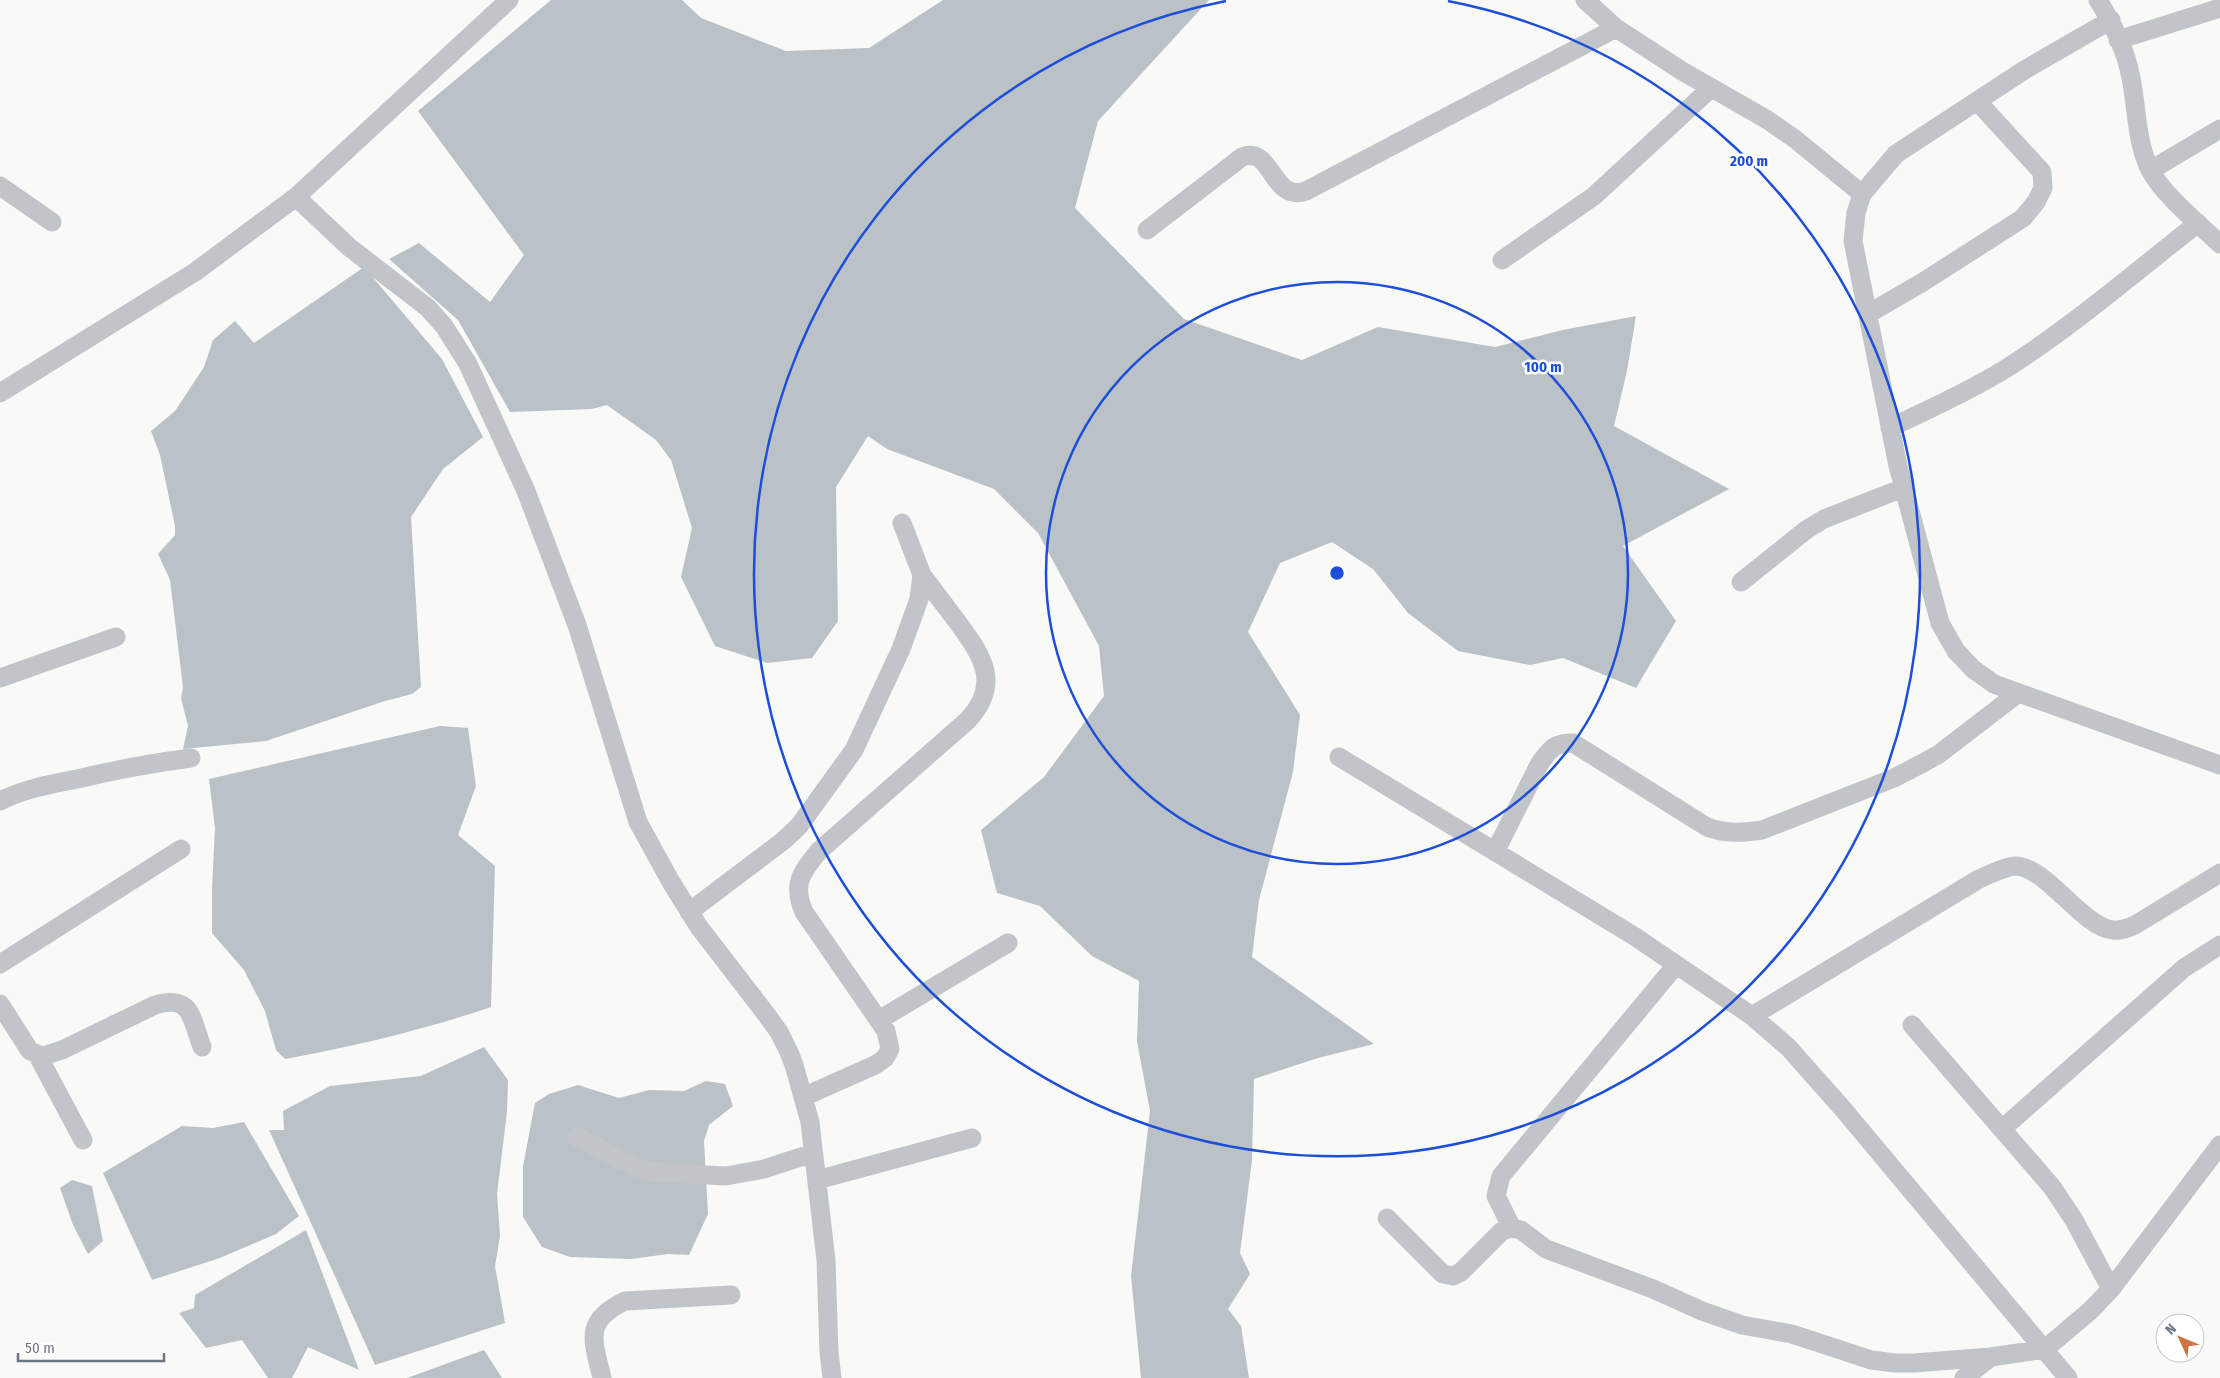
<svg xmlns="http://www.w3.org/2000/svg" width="2220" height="1378" font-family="'Fira Sans Condensed',sans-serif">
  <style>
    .water { fill: #bac2c7 }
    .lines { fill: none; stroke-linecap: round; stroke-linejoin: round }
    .street { stroke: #c1c4c8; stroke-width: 19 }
    .ring { fill: none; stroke: #1d4ed8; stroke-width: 2.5 }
    .centre { fill: #1d4ed8; stroke: #fff; stroke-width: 2.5 }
    .ring-label { font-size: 15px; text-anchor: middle; font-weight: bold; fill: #1d4ed8; stroke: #fff; stroke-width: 5; stroke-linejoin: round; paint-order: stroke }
  </style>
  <rect width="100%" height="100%" fill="#f9f9f7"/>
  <path class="water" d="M551 0H682L701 18 786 51 869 48 943 0H1209L1098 121 1075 208 1184 319 1302 360 1378 327 1495 347 1563 330 1636 316 1627 371 1614 426 1729 489 1623 546 1676 621 1636 688 1563 658 1530 665 1458 651 1408 613 1373 569 1332 542 1280 563 1248 632 1300 715 1293 772 1259 900 1252 957 1374 1044 1318 1058 1254 1079 1252 1160 1240 1253 1250 1274 1228 1309 1241 1326 1249 1378H1141L1131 1276 1150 1111 1137 1041 1139 981 1092 956 1040 906 997 893 981 830 1044 777 1104 696 1099 646 1038 533 994 489 887 449 868 436 836 487 838 621 812 658 767 663 715 646 681 577 692 528 671 460 656 440 607 405 592 409 510 412 458 320 389 259 419 243 490 302 524 255 418 111Z
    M364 267 442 359 483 437 443 469 411 517 421 687 412 694 385 701 266 741 183 749 188 726 181 698 183 687 170 580 158 554 175 535V526L160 455 151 431 175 411 204 367 213 340 235 321 254 343Z
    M440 726 468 728 476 786 458 835 495 866 491 1007C423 1030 356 1046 285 1059L276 1050 265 1011 244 970 212 933V889L215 828 209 779Z
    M484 1047 508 1080 507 1112 497 1194 500 1236 495 1266 505 1323 375 1365 269 1130H284L283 1111 330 1086 421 1076Z
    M706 1081 725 1084 733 1106 709 1125 704 1141 708 1214 689 1255 668 1254 631 1259 570 1257 542 1247 523 1217V1166L535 1103 549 1094 578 1085 619 1098 649 1090 684 1091Z
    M244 1122 299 1216 276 1234 220 1258 152 1280 103 1173 182 1126 213 1128Z
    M72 1180 92 1186 103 1241 88 1254 73 1225 60 1188Z
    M306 1230 359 1370 308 1347 292 1378H268L242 1340 206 1348 179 1313 194 1308 195 1295Z
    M484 1350 502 1378H407Z"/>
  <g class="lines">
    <path class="street" d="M1585 0 1616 28 1682 71 1766 119 1795 139 1862 194
      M2098 0C2113 24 2126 50 2131 78 2137 108 2136 139 2149 168 2161 193 2199 224 2220 244
      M2111 20 2026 69 1896 154 1862 194 1856 213 1853 241 1898 466 1940 623 1956 651 1973 669 1994 684 2220 765
      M2118 40 2220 8
      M2151 170 2220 129
      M0 186 52 222
      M296 197 349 247 428 308 444 326 468 364 526 491 577 625 638 822 671 882 699 927 766 1014 779 1032 789 1052 794 1065 810 1122 826 1260 829 1352 832 1378
      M1147 230 1242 157C1273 145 1271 203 1306 191L1616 28
      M1502 260 1594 196 1710 89
      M1868 314 1923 282 2023 218 2036 202 2043 188 2042 172 1977 101
      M0 393 195 272 296 197 509 0
      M1890 428C1927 410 1966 393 2002 371 2071 328 2134 273 2198 223
      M1741 582 1806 530 1824 519 1903 488
      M0 678 116 637
      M1339 757 1634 936 1752 1016 1788 1047 1843 1109 2068 1378
      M0 801C24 789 51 784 77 779 115 770 152 763 191 758
      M1495 852 1540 763C1551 748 1554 743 1573 743L1707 827C1726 834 1742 833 1762 830L1894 778 1923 763 1939 754 2017 694
      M689 912 783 841 799 826 854 750 901 649 919 599 922 575 902 523
      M0 964 181 849
      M0 1004 30 1051 43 1056 62 1050 155 1005C192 994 191 1018 202 1047
      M1752 1016 1979 879C1989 875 2003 867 2015 866 2046 866 2082 927 2113 930 2121 931 2128 928 2135 925L2220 873
      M879 1020 1008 943
      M1912 1025 2052 1187 2074 1220 2111 1289
      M38 1056 83 1140
      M803 1097 875 1065 885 1058 890 1049 886 1031 804 912C792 885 801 872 819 851L968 720C1001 684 983 657 959 624 947 608 934 591 922 575
      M2002 1129 2184 968 2220 945
      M577 1137 620 1160 645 1171 671 1173 726 1176 764 1169 813 1153
      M817 1180 972 1138
      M1387 1218 1443 1274 1453 1276 1461 1272 1502 1231 1512 1228 1521 1230 1546 1249 1653 1289 1702 1311 1742 1325 1792 1334 1871 1360 1895 1363H1914L1991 1357 2045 1349 2091 1310 2111 1289 2220 1145
      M1512 1228 1496 1196 1501 1176 1676 965
      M602 1378C593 1340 583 1321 625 1301L731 1295
      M1964 1378 1991 1357"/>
  </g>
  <g class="ring">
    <circle cx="1337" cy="573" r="291"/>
    <path d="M1448 1A583 583 0 1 1 1226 1"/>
  </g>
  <circle cx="1337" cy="573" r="8" class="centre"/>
  <g class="ring-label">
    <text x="1749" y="166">200 m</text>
    <text x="1543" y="372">100 m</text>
  </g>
  <g transform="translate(2180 1338) rotate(314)"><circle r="24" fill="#ffffff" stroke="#c4c8ce"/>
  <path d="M0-4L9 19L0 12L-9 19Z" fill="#ce7642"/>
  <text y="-8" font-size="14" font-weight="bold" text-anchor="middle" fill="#6c7684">N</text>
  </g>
  <path d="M18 1353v8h146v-8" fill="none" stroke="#6c7684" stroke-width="2.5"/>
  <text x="25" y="1353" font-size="15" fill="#6c7684" stroke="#ffffff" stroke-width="4" paint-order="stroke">50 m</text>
</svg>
